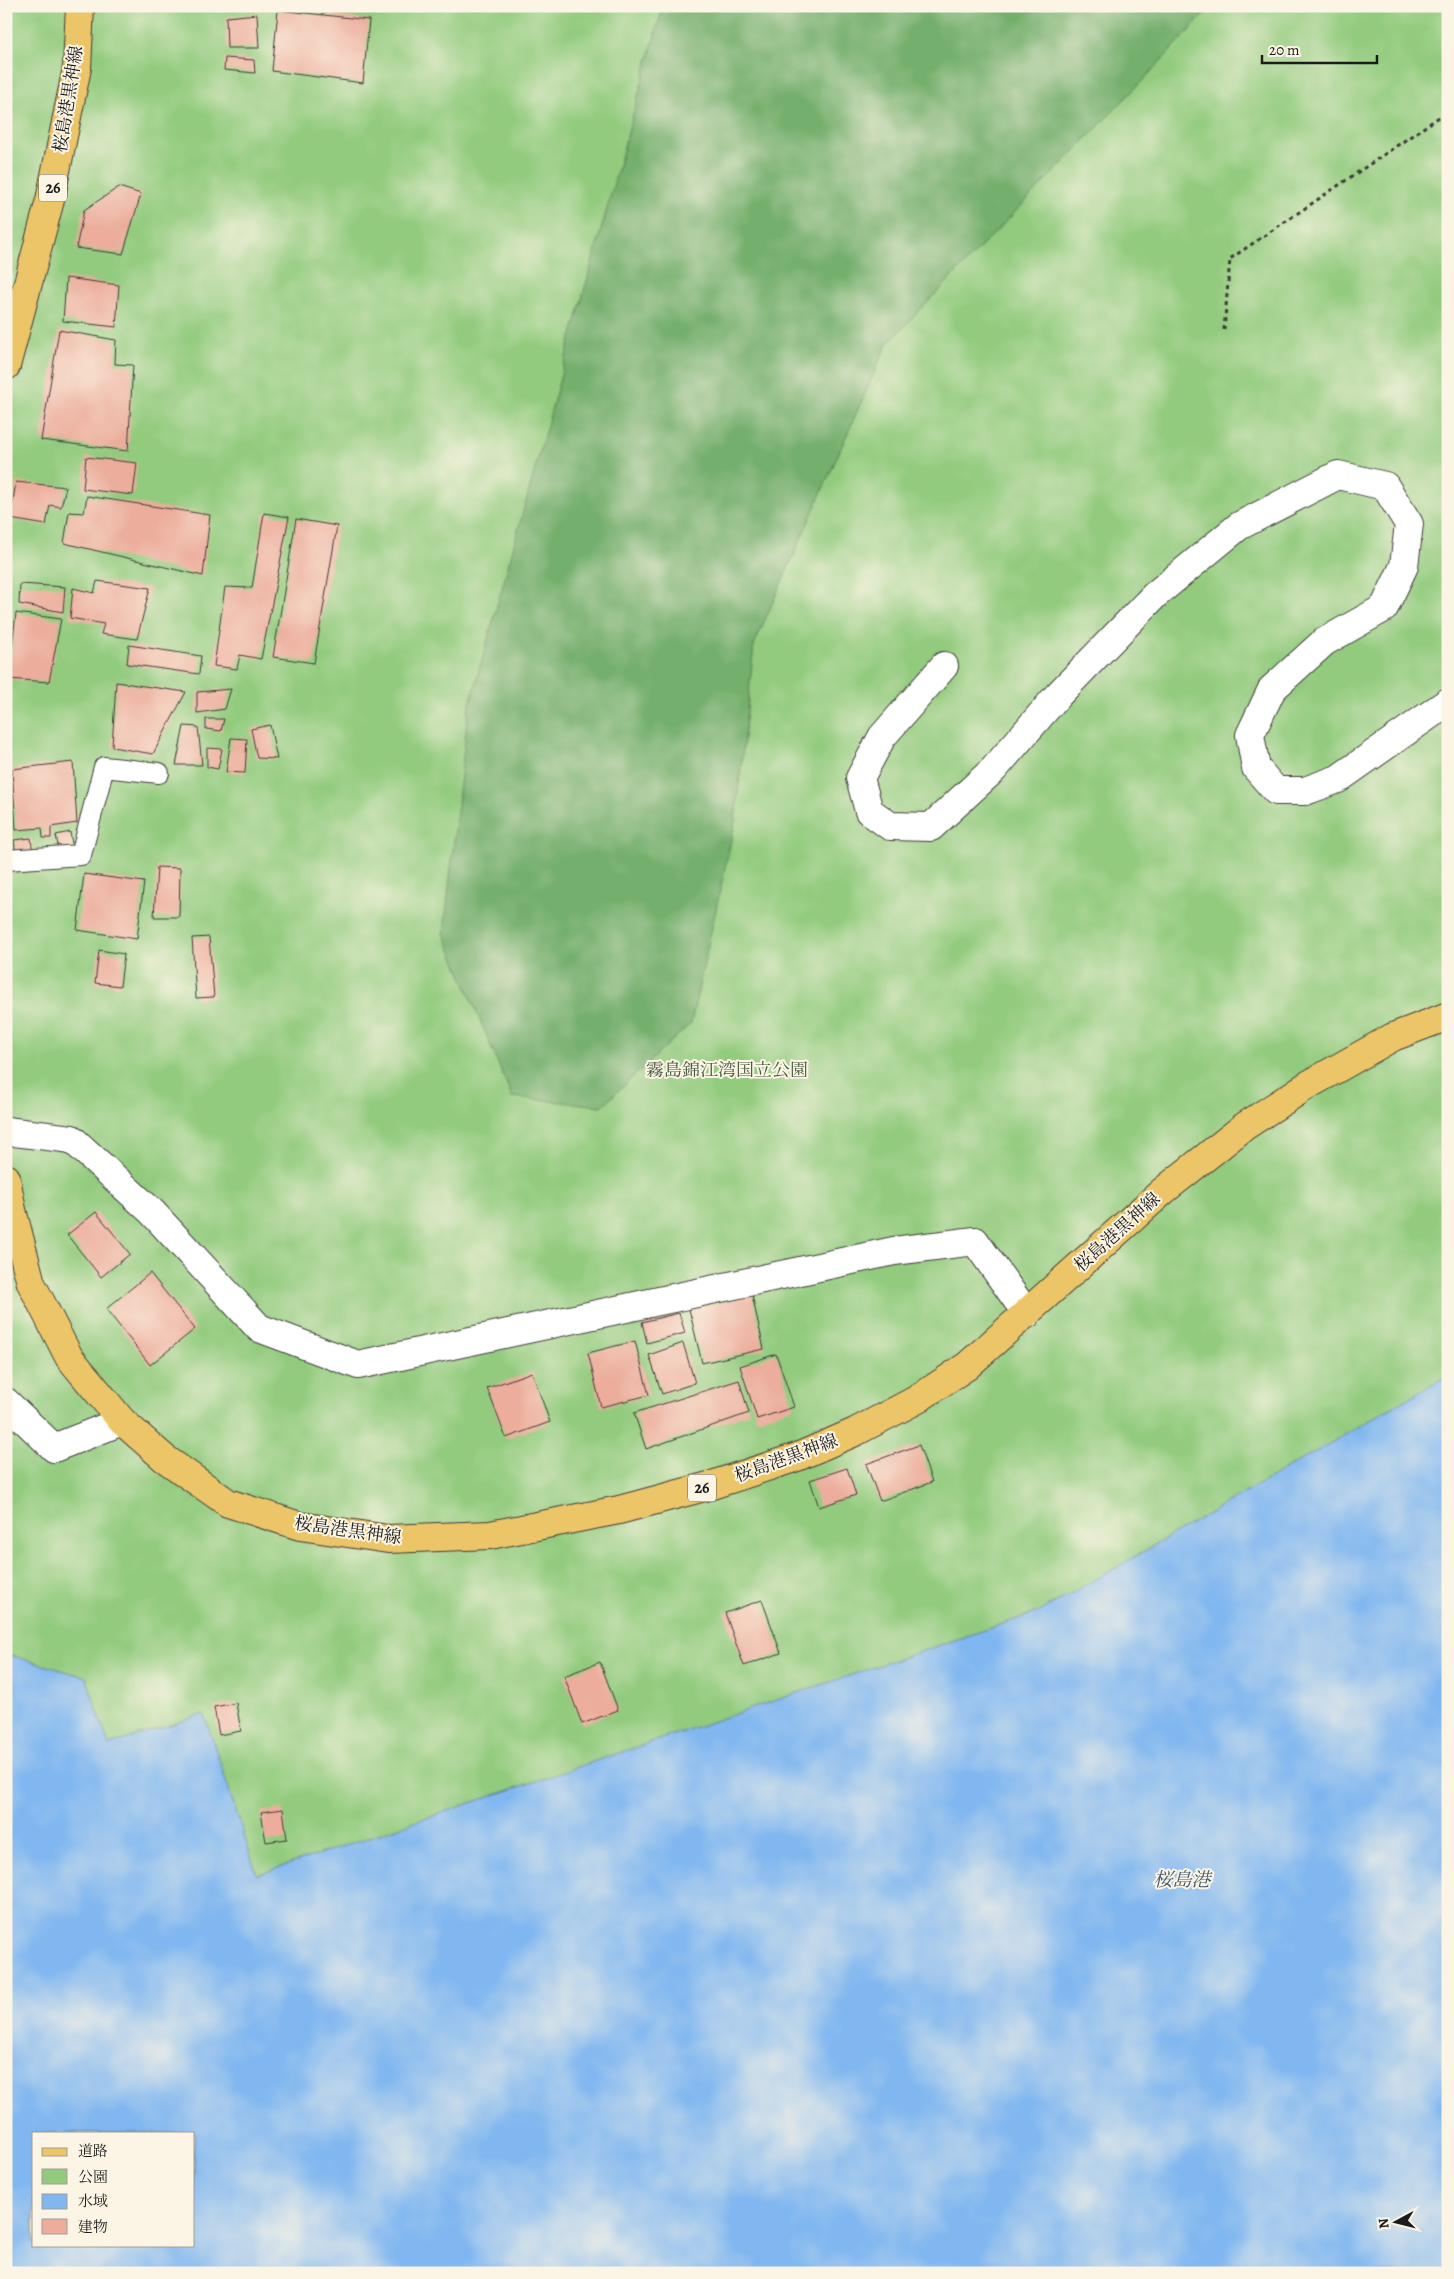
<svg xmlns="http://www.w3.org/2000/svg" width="1454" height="2279" font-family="Alegreya,'Noto Serif JP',serif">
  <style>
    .green { fill: #92cb7e; stroke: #57744d; fill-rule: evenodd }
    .forest { fill: #75af6d; stroke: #486644 }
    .water { fill: #81b7f0; stroke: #4e6a86; fill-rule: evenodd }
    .building { fill: #ecad9c }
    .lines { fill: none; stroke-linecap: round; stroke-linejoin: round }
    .service-casing { stroke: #3c3a36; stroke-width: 22 }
    .minor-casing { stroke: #3c3a36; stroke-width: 30 }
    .primary-casing { stroke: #3c3a36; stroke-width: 30 }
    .path { stroke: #3c3a36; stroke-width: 3; stroke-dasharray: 4 4; stroke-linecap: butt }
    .service { stroke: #fff; stroke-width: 20 }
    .minor { stroke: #fff; stroke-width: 28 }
    .primary { stroke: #edc569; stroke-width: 28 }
    .labels { text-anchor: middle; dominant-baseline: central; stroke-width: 4; stroke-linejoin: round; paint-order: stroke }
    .shield { fill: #fcf5e5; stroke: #5f5d58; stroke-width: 1 }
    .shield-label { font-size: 16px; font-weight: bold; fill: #1c1c1c }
    .street-label { font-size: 18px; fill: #1c1c1c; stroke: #fcf5e5 }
    .park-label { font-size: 18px; fill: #45593e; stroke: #fcf5e5 }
    .water-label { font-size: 19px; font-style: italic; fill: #445a71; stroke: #fcf5e5 }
  </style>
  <rect width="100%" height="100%" fill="#fcf5e5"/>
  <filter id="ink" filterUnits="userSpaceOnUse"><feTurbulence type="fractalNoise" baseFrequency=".02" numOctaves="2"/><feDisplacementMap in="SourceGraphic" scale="10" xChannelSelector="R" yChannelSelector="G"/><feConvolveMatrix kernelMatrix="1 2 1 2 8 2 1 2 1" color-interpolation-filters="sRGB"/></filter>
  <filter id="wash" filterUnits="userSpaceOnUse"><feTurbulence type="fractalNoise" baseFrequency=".0096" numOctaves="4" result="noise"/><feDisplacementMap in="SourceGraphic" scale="20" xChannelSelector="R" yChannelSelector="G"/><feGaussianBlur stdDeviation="1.12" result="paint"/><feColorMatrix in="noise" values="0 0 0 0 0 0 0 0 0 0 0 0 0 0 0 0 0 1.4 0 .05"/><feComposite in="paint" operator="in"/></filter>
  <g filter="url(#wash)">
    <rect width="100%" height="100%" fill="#f2e5c9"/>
    <path class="green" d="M6 6H1448V2273H6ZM34 2133H194V2245H34Z"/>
    <path class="forest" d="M663 6H1212L1145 78 887 344 754 645 735 822 691 1023 602 1106 512 1097 444 933 468 711Z"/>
    <path class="water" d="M1448 1375V2273H6V1654L86 1677 109 1745 204 1714 257 1875 1041 1611ZM34 2133H194V2245H34Z"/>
    <g id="blocks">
      <path class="building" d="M278 10 369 20 363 83 272 71Z
        M257 14 259 48H227L226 17Z
        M225 58 254 60 255 73 224 70Z
        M119 187 141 194 123 254 76 248 84 210Z
        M66 278 119 285 116 327 63 321Z
        M59 330 116 340 115 364 133 365 128 451 41 440Z
        M86 457 137 463 133 495 83 489Z
        M16 482 66 487 61 507 50 505 46 525 10 519Z
        M87 496 210 515 203 576 64 543 69 512 84 513Z
        M264 513 289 517 261 659 240 655 237 669 214 666 225 587 252 588Z
        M296 519 337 526 314 663 273 657Z
        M97 581 150 588 137 639 101 634 104 624 70 618 73 588 94 593Z
        M20 584 65 587 63 612 19 604Z
        M16 613 61 619 49 682 8 679Z
        M129 645 201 656 199 674 127 664Z
        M116 682 186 692 153 754 112 747Z
        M231 689 225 709 197 713V692Z
        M206 719H224L221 731 206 729Z
        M270 725 277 759 257 758 251 729Z
        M184 726 198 727 202 765H176Z
        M231 738 247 739 245 773 226 772Z
        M207 748 222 749 218 769 207 767Z
        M73 762 77 823 51 827V838H43L42 828 16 830 12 769Z
        M70 832 73 849 59 851 56 835Z
        M31 838 33 855 16 857 14 840Z
        M157 867 180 868 179 917H154Z
        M84 874 144 882 137 939 77 930Z
        M209 937 214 997 196 998 192 938Z
        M99 950 124 954 120 986 95 983Z
        M96 1212 130 1254 101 1277 67 1235Z
        M150 1273 195 1329 150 1365 106 1309Z
        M752 1295 764 1349 702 1363 689 1309Z
        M679 1313 685 1333 647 1343 642 1322Z
        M635 1341 649 1395 601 1407 588 1353Z
        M683 1343 695 1383 662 1394 649 1355Z
        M776 1354 794 1407 757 1419 740 1366Z
        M532 1372 550 1422 506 1438 487 1388Z
        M739 1380 749 1413 646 1449 634 1413Z
        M919 1445 932 1482 880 1501 866 1464Z
        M847 1468 856 1495 819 1507 810 1480Z
        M762 1600 781 1653 744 1666 725 1613Z
        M600 1662 618 1710 582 1724 564 1676Z
        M236 1703 241 1731 219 1735 214 1707Z
        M283 1809 287 1839 266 1842 261 1812Z"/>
    </g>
  </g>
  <g filter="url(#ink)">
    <use href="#blocks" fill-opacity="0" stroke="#3c3a36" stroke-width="1"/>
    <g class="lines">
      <g class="service-casing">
        <path id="service" d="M6 860 81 855 104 767 159 773"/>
      </g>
      <g class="minor-casing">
        <path id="minor" d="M944 666 882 737 860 778 869 811 890 826 931 827 994 769 1058 695 1155 595 1239 526 1338 475 1385 486 1409 524 1404 566 1384 608 1324 642 1272 689 1250 735 1256 768 1276 791H1305L1338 779 1448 702
          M6 1131 72 1139 152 1212 259 1328 358 1365 894 1251 975 1241 1027 1314
          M6 1402 54 1448 122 1421"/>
      </g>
      <g class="primary-casing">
        <path id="primary" d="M6 366 50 200 77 68 80 6
          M6 1178 12 1210 31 1283 69 1357 122 1421 164 1458 228 1503 300 1526 388 1539 490 1535 619 1510 712 1485 797 1457 855 1432 916 1400 967 1366 1163 1191 1245 1126 1308 1085 1393 1037 1448 1016"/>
      </g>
      <path class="path" d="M1224 330 1230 259 1448 111"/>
      <use href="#service" class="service"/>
      <use href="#minor" class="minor"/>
      <use href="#primary" class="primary"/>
    </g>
  </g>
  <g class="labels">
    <g class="shield">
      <rect x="39" y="174.5" width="28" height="27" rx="4"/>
      <rect x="688" y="1474.5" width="28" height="27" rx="4"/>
    </g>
    <g class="shield-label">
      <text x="53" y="188">26</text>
      <text x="702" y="1488">26</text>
    </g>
    <g class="street-label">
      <text transform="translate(68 99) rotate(-81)">桜島港黒神線</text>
      <text transform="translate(1117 1232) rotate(-42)">桜島港黒神線</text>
      <text transform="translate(786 1458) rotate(-20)">桜島港黒神線</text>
      <text transform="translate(348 1530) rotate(8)">桜島港黒神線</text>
    </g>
    <g class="park-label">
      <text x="727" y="1070">霧島錦江湾国立公園</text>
    </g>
    <g class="water-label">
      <text x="1182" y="1880">桜島港</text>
    </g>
  </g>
  <rect width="1454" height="2279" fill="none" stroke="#fcf5e5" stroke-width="25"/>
  <rect x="32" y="2132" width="162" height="115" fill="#fcf5e5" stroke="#a29e95"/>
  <rect x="42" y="2148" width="25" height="8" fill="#edc569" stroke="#a29e95"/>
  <text x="78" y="2156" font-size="15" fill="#1c1c1c">道路</text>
  <rect x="42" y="2169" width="25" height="15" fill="#92cb7e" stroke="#a29e95"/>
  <text x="78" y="2182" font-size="15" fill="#1c1c1c">公園</text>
  <rect x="42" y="2194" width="25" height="15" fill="#81b7f0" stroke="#a29e95"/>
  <text x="78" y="2206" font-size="15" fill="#1c1c1c">水域</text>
  <rect x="42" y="2219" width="25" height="15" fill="#ecad9c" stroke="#a29e95"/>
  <text x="78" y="2232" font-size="15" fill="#1c1c1c">建物</text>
  <g transform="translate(1396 2222) rotate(263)" stroke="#fcf5e5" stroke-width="4" paint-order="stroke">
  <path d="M0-4L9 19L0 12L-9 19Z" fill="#1c1c1c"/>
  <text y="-8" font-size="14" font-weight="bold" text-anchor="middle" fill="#1c1c1c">N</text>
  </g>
  <path d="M1262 55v8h115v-8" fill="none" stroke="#1c1c1c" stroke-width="2.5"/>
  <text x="1269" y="55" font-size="15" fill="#1c1c1c" stroke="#fcf5e5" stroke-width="4" paint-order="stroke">20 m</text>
</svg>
